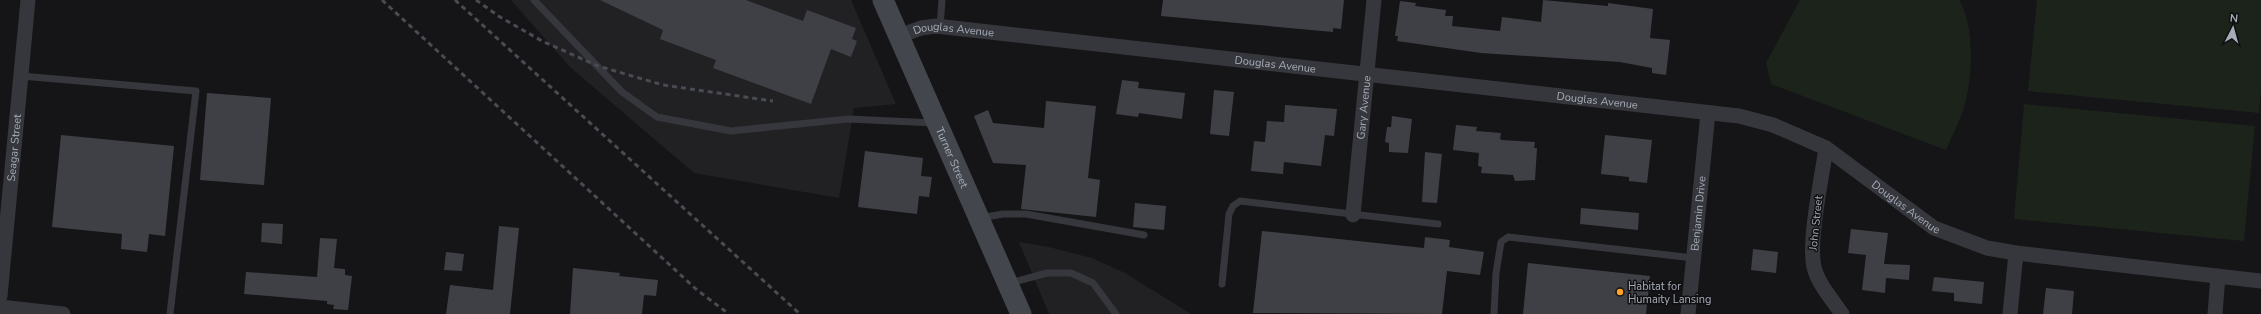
<svg xmlns="http://www.w3.org/2000/svg" width="2261" height="314" font-family="'Nunito Sans',sans-serif">
  <style>
    .built { fill: #212124 }
    .green { fill: #1b231b }
    .building { fill: #3f4045 }
    .lines { fill: none; stroke-linecap: round; stroke-linejoin: round }
    .lane { stroke: #36373c; stroke-width: 7 }
    .street { stroke: #36373c; stroke-width: 15 }
    .secondary { stroke: #43474d; stroke-width: 21 }
    .rail { stroke: #484c52; stroke-width: 3; stroke-dasharray: 5 4; stroke-linecap: butt }
    .poi-dot { fill: #ffa225; stroke: #101012; stroke-width: 1.5 }
    .labels { text-anchor: middle; dominant-baseline: central; stroke-width: 3; stroke-linejoin: round; paint-order: stroke }
    .street-label { font-size: 11px; fill: #a6adb9; stroke: #101012 }
    .poi-label { font-size: 11px; fill: #a6adb9; stroke: #101012; text-anchor: start }
  </style>
  <rect width="100%" height="100%" fill="#151517"/>
  <path class="built" d="M511 0H851L896 104 854 108 839 198 694 173 570 67Z
    M1019 242 1049 247 1092 258 1125 273 1191 314H1049Z"/>
  <path class="green" d="M1800 0H1959C1975 25 1973 78 1964 107 1960 121 1952 136 1946 150L1771 84 1766 63Z
    M2037 0H2261V91L2259 113 2028 91Z
    M2024 104 2255 126 2244 241 2014 219Z"/>
  <path class="building" d="M600 0H746L803 21 807 10 856 28 852 39 857 41 851 57 831 49 811 104 713 68 716 60 660 39 663 30Z
    M1163 0H1344L1341 29 1333 28V32L1161 16Z
    M1543 0 1608 6V3L1653 9 1650 38 1670 40 1666 75 1652 73V68L1620 62 1481 53 1397 41 1398 36H1395L1400 1 1416 3 1415 6 1446 10 1445 16H1453L1452 26 1500 31 1502 17 1541 22Z
    M1122 80 1139 82 1138 88 1185 93 1182 119 1139 113 1138 117 1116 114Z
    M1214 90 1234 92 1229 136 1210 134Z
    M207 93 271 98 264 185 200 180Z
    M1046 101 1096 106 1088 178 1100 180 1096 217 1021 209 1026 165 993 163 974 116 988 110 993 123 1044 128Z
    M1285 105 1337 109 1334 136 1325 135 1321 166 1284 162 1283 174 1251 171 1254 141 1265 142 1267 121 1284 122Z
    M1392 116 1412 119 1408 153 1389 152V143L1385 142 1387 127H1391Z
    M1456 125 1477 127 1476 131 1501 133 1500 139 1502 140 1535 142 1534 148H1537L1535 180 1515 181 1513 175 1481 173 1482 167 1478 166 1479 153 1453 150Z
    M61 135 174 146 165 236 149 234 147 252 121 249 122 234 52 227Z
    M1605 135 1652 140 1647 183 1629 181V177L1601 174Z
    M865 151 923 158 921 176 932 177 929 197 919 196 917 214 858 207Z
    M1425 152 1442 154 1437 203 1422 202Z
    M1135 203 1166 206 1164 230 1133 227Z
    M1581 208 1639 213 1638 230 1580 224Z
    M262 223 283 224 282 244 261 242Z
    M499 226 519 228 510 314H446L450 285 493 290Z
    M1851 229 1888 233 1884 264 1910 265 1909 280 1886 278 1885 293 1862 290 1866 255 1848 253Z
    M1262 231 1424 248 1425 237 1450 240 1449 247 1484 252 1480 275 1447 271 1442 314 1253 313Z
    M320 238 337 239 334 268 345 269V275L352 276 348 310 333 309 334 305 327 304V301L244 294 246 272 317 277Z
    M1753 249 1778 252 1776 273 1751 270Z
    M446 252 464 254 462 271 444 270Z
    M1528 263 1650 276 1646 314H1523Z
    M573 268 620 273 619 276 658 280 656 296 644 295 642 314H570Z
    M1934 277 1984 282 1982 304 1954 301V293L1932 291Z
    M2046 288 2074 291 2072 314H2043Z"/>
  <g class="lines">
    <path class="lane" d="M534 0 622 92 657 117 731 131 848 119 935 123
      M940 27 942 0
      M21 76 196 91 170 314
      M980 218 1003 214H1026L1144 235
      M1010 283 1047 273H1071L1093 283 1116 314
      M1222 284 1229 214 1233 206 1240 201 1438 224
      M1494 314 1496 273 1501 242 1508 237 1694 258"/>
    <g class="street">
      <path id="s1" d="M899 36 921 28 936 26 1739 116 1773 125 1826 148 1934 228 1987 248 2016 253 2261 281"/>
      <path d="M1826 148C1822 177 1808 241 1814 267 1818 284 1832 299 1842 314"/>
      <path id="s2" d="M1353 215 1374 0"/>
      <path id="s3" d="M0 296 28 0"/>
      <path d="M0 307 63 314"/>
      <path id="s4" d="M1688 314 1708 113"/>
      <path d="M2010 314 2016 253"/>
      <path d="M2215 314 2218 276"/>
    </g>
    <path class="secondary" id="s5" d="M883 0 1021 314"/>
    <path class="rail" d="M382 0 697 290 729 314
      M455 0 800 314
      M476 0 500 17 542 41 598 66 663 85 773 101"/>
  </g>
  <circle class="poi-dot" cx="1620" cy="292" r="4"/>
  <g class="labels">
    <g class="street-label">
      <text stroke="none"><textPath href="#s1" startOffset="56">Douglas Avenue</textPath></text>
      <text stroke="none"><textPath href="#s1" startOffset="380">Douglas Avenue</textPath></text>
      <text stroke="none"><textPath href="#s1" startOffset="704">Douglas Avenue</textPath></text>
      <text stroke="none"><textPath href="#s2" startOffset="108">Gary Avenue</textPath></text>
      <text stroke="none"><textPath href="#s3" startOffset="149">Seagar Street</textPath></text>
      <text stroke="none"><textPath href="#s5" startOffset="172">Turner Street</textPath></text>
      <text stroke="none"><textPath href="#s1" startOffset="1039">Douglas Avenue</textPath></text>
      <text stroke="none"><textPath href="#s4" startOffset="101">Benjamin Drive</textPath></text>
      <text transform="translate(1816 223) rotate(-84)">John Street</text>
    </g>
    <g class="poi-label">
      <text x="1628" y="286">Habitat for<tspan x="1628" dy="13">Humaity Lansing</tspan></text>
    </g>
  </g>
  <g transform="translate(2233 28) rotate(6)" stroke="#101012" stroke-width="3" paint-order="stroke">
  <path d="M0-3L7 15L0 10L-7 15Z" fill="#a6adb9"/>
  <text y="-6" font-size="11" font-weight="bold" text-anchor="middle" fill="#a6adb9">N</text>
  </g>
</svg>
